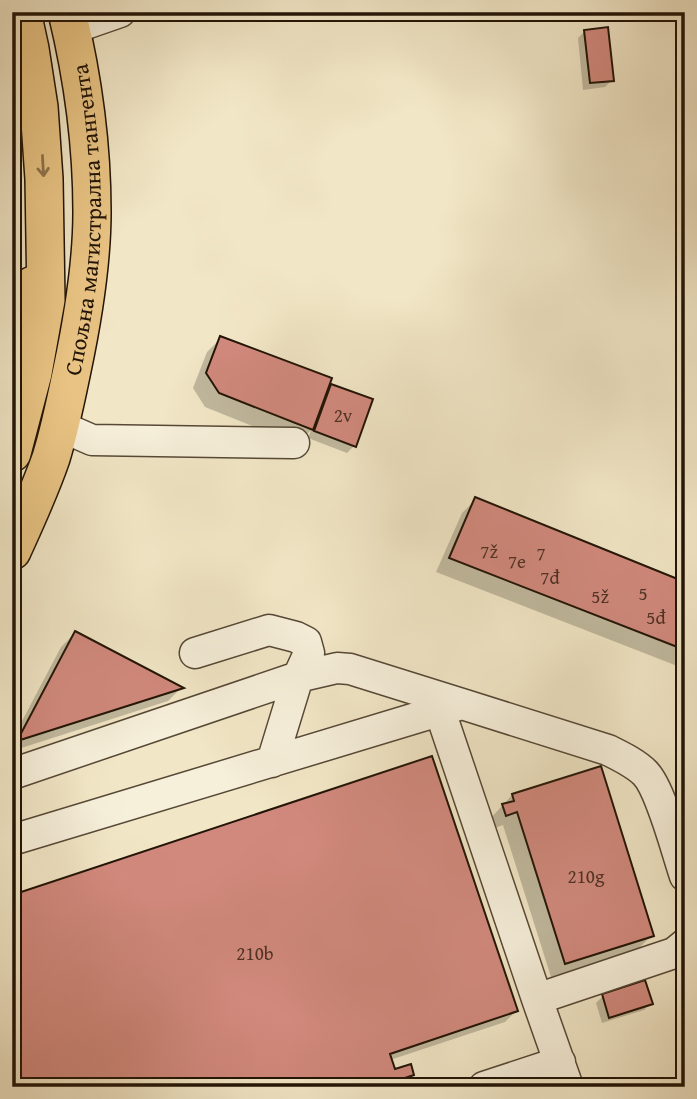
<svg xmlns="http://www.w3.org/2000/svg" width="697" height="1099" font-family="'Gentium Book Plus',serif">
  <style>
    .shadow { fill: #0003 }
    .building { fill: #d1897d; stroke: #221406; stroke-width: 2 }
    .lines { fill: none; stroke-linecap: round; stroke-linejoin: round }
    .minor-casing { stroke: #564836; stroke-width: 33 }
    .major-casing { stroke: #221406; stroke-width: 40 }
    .minor { stroke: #f6efda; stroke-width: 30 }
    .major { stroke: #e8c383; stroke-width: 37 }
    .oneway { stroke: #8f744b }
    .labels { text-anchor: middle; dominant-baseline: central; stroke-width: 5; stroke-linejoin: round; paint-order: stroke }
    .number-label { font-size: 19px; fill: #4e3124 }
    .street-label { font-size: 23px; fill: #221406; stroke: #f6efda }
  </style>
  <rect width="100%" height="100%" fill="#f1e6c6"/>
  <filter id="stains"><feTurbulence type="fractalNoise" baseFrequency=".00286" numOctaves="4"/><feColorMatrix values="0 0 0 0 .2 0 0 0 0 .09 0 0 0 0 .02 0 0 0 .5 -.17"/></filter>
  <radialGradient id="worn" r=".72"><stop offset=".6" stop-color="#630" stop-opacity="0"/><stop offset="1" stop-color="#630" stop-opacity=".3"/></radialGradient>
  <path class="shadow" d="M585 31 612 80 605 87 583 90 578 38Z
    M221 338 325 392 331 386 354 446 347 453 308 438 311 430 297 444 205 407 193 388 207 352Z
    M476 499 685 583V669L436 572 462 513Z
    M75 633 181 688 168 701 12 751V740L61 647Z
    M599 768 652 935 638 949 551 977 503 825 492 829 489 820 512 795Z
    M603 996 651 1003 644 1010 602 1023 596 1003Z
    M516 1011 505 1022 390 1060 394 1071 412 1075 399 1086 12 1087Z"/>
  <path class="building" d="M608 27 614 81 590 83 584 30Z
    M220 336 332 378 313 430 219 393 206 373Z
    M331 384 373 399 356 447 314 431Z
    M475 497 685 582V650L449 558Z
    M75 631 184 688 17 741Z
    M432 756 518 1011 390 1054 395 1069 411 1064 414 1075 399 1080 401 1087H12V895Z
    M601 766 654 936 565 964 517 812 506 816 502 804 514 801 512 794Z
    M645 980 653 1004 609 1018 602 994Z"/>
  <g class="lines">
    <g class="minor-casing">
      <path id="minor" d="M71 29 120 12
        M60 426 92 440 294 443
        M195 653 269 630 296 637 306 642 309 653 298 677 272 762
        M440 711 537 999 568 1087
        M12 774 298 677 337 668 350 669 462 704
        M12 840 462 704 608 750C620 756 635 763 645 773 661 789 677 853 685 876
        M537 999 674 953 685 944
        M484 1087 560 1062"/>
    </g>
    <g class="major-casing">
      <g id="major">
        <path d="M12 336C24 320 28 304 33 285"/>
        <path d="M12 453 33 373 46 300 44 179 39 107 30 49 22 12"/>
        <path id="s1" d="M12 551C26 520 40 490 51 458 60 429 66 399 72 370 83 318 92 265 92 212 92 145 83 78 67 12"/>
      </g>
    </g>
    <use href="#minor" class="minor"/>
    <use href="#major" class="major"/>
  </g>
  <defs><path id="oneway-shaft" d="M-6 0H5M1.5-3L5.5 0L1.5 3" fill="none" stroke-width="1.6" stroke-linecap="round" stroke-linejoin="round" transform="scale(1.75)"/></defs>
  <use class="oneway" href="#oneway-shaft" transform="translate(43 166) rotate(87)"/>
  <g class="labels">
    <g class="number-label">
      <text x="343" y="415">2v</text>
      <text x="489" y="551">7ž</text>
      <text x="541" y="553">7</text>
      <text x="517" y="561">7e</text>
      <text x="550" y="577">7đ</text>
      <text x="643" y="593">5</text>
      <text x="600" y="596">5ž</text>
      <text x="656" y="617">5đ</text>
      <text x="586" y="876">210g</text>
      <text x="255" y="953">210b</text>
    </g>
    <g class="street-label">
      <text stroke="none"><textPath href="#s1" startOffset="343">Спољна магистрална тангента</textPath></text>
    </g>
  </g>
  <rect width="697" height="1099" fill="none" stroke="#f1e6c6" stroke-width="42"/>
  <rect x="14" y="14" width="669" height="1071" fill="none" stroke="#221406" stroke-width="3.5"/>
  <rect x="21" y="21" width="655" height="1057" fill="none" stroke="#221406" stroke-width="2"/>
  <rect width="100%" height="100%" filter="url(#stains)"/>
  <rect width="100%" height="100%" fill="url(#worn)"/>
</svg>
